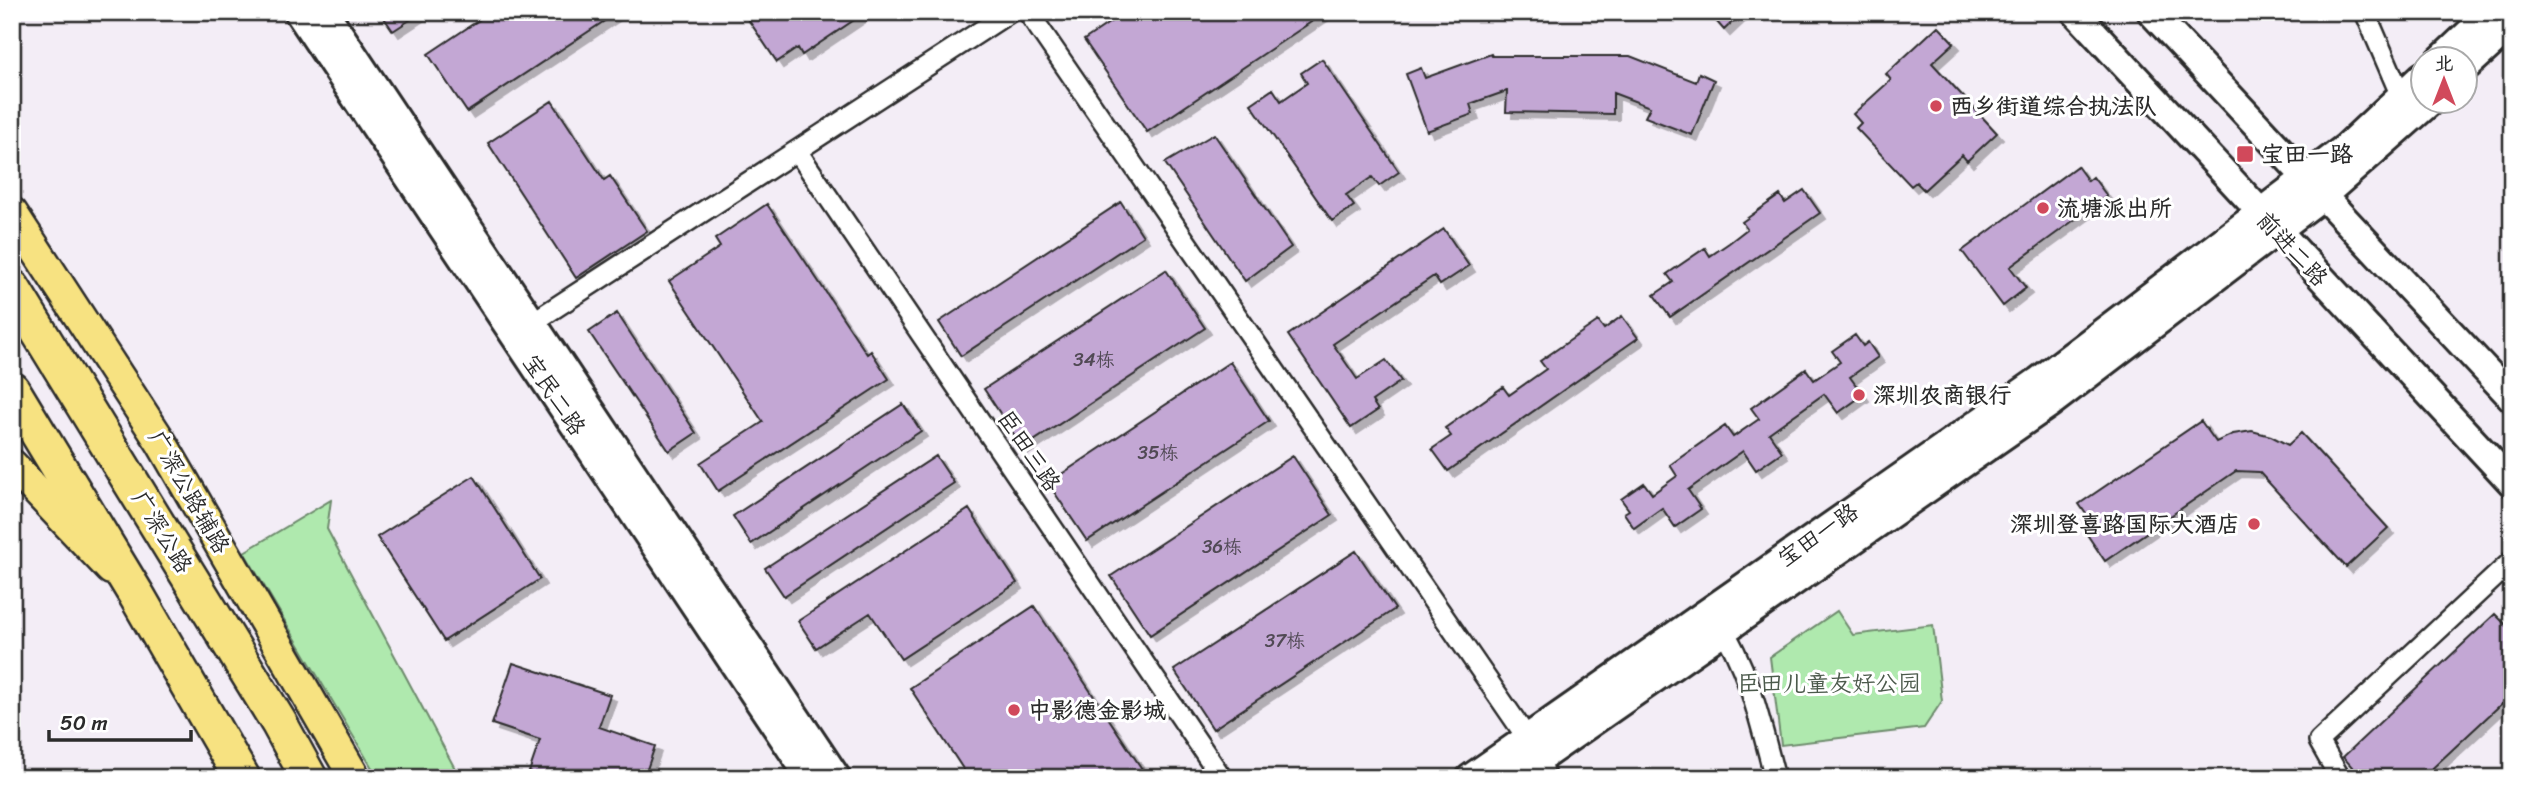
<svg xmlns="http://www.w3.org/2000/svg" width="2524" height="790" font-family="Sriracha,'LXGW WenKai TC',sans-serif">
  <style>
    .green { fill: #afe9ae; stroke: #6d8a6c; stroke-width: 2 }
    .building { fill: #c3a7d4; stroke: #2b2b2b; stroke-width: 2; filter: url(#shadow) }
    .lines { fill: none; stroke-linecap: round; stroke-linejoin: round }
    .street-casing { stroke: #2b2b2b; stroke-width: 24 }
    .secondary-casing { stroke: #2b2b2b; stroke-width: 32 }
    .primary-casing { stroke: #2b2b2b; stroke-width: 35 }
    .highway-casing { stroke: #2b2b2b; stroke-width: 40 }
    .street { stroke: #fff; stroke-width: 19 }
    .secondary { stroke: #fff; stroke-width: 26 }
    .primary { stroke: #f7e281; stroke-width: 30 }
    .highway { stroke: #f7e281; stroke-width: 35 }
    .poi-dot { fill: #d1495b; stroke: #fff; stroke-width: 2.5 }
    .labels { text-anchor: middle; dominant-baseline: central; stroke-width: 6; stroke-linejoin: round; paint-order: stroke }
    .number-label { font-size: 19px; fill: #514a55 }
    .poi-label { font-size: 23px; font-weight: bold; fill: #2b2b2b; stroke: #fff; text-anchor: start }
    .street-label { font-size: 23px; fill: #2b2b2b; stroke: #fff }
    .park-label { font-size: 23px; fill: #4c5a4c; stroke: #fff }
  </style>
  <defs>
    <filter id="shadow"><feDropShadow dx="6" dy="6" stdDeviation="0" flood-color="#0004"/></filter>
  </defs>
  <rect width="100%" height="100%" fill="#f3edf6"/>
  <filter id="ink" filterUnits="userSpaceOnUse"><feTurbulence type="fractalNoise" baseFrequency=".0143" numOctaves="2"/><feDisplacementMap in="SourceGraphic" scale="14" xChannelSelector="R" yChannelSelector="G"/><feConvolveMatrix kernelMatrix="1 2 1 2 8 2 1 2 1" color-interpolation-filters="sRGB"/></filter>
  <g filter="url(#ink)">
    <path class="green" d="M331 500 327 529 460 778H378L244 552Z
      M1837 611 1853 635 1933 625 1942 701 1924 728 1781 745 1770 657Z"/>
    <path class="building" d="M380 12H422L393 31Z
      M491 12H618L467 112 428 54Z
      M743 12H866L802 55 798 48 777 62Z
      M1125 12H1326L1147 132 1084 40Z
      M1708 12H1743L1724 30Z
      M1938 26 1954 43 1932 63 1997 133 1967 161 1962 155 1924 190 1916 182 1911 186 1856 128 1861 123 1853 114 1891 80 1886 74Z
      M1491 54 1492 56H1630L1696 82 1699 73 1714 80 1692 135 1645 117 1650 107 1613 93V114L1506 112 1507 91 1470 104 1473 114 1427 131 1406 74 1421 68 1425 78Z
      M1322 59 1399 172 1379 186 1372 177 1346 195 1354 206 1332 221 1251 104 1273 89 1281 101 1307 83 1301 73Z
      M552 101 604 180 610 176 647 231 576 278 488 143Z
      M1214 134 1291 247 1245 281 1165 163Z
      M2077 166 2088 181 2093 177 2107 196 2010 267 2026 288 2003 306 1962 251Z
      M1804 190 1820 213 1670 317 1654 295 1673 282 1667 274 1705 248 1710 256 1729 243 1747 229 1742 222 1780 195 1785 203Z
      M1121 202 1143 236 961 356 939 322Z
      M767 204 867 354 871 351 889 379 718 491 700 463 763 422 669 281 720 247 715 239Z
      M1444 229 1469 266 1440 285 1434 276 1333 344 1357 379 1386 360 1401 381 1372 401 1378 410 1351 428 1288 335Z
      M1166 270 1205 328 1023 448 984 389Z
      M617 313 696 433 669 451 589 332Z
      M1622 316 1638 338 1448 471 1432 449 1451 436 1445 428 1503 387 1509 395 1546 369 1540 361 1598 321 1604 329Z
      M1855 335 1863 346 1868 342 1878 357 1850 377 1863 395 1838 413 1824 394 1769 433 1782 452 1756 470 1743 451 1688 490 1701 509 1675 527 1662 508 1634 528 1624 513 1629 510 1621 499 1644 483 1652 494 1677 476 1670 465 1725 426 1733 437 1759 419 1751 408 1806 369 1814 380 1840 362 1832 351Z
      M1230 362 1269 421 1087 541 1048 483Z
      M903 404 921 431 751 544 733 516Z
      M2201 421 2216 442 2233 434 2252 431 2271 436 2288 445 2301 433 2388 528 2346 567 2259 472 2236 471 2105 561 2086 533 2095 527 2079 504Z
      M936 456 954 483 784 596 765 568Z
      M1293 456 1332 515 1150 635 1111 576Z
      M474 476 540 579 444 641 377 537Z
      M969 509 1017 583 901 659 870 613 816 648 798 621Z
      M1356 551 1395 609 1213 729 1174 670Z
      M1034 606 1148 778H969L910 688Z
      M2495 614 2512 631V694L2422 778H2362L2343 757Z
      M513 663 610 695 599 727 655 746 644 778H547L529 772 540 740 492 724Z"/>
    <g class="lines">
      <g class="street-casing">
        <path id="street" d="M1028 12 1541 758 1545 778
          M2365 12 2401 96
          M797 151 1222 778
          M524 328 1010 12
          M1717 619C1750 672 1759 718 1775 778
          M2340 778 2319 741 2512 561"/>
      </g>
      <g class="secondary-casing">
        <path id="secondary" d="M298 12 810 778
          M325 12 837 778
          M2075 12 2512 483
          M2151 12 2512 398
          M2440 60 2491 12
          M2464 69 2512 25
          M1470 778 2038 381 2346 147 2422 76
          M1512 778 2051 403 2323 196 2430 102"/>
      </g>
      <g class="primary-casing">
        <path id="primary" d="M12 213 161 442 355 778
          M12 465 111 569"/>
      </g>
      <g class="highway-casing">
        <path id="highway" d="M12 288 279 723 309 778
          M12 390 137 596 242 778"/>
      </g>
      <use href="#street" class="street"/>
      <use href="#secondary" class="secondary"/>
      <use href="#primary" class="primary"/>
      <use href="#highway" class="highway"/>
    </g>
  </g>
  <g class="poi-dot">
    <circle cx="1936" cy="106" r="7"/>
    <rect x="2236" y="145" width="18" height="18" rx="3.5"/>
    <circle cx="2043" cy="208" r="7"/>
    <circle cx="1859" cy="395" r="7"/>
    <circle cx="2254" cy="524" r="7"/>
    <circle cx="1014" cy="710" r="7"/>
  </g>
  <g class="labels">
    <g class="number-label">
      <text x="1094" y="359">34栋</text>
      <text x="1158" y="452">35栋</text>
      <text x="1222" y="546">36栋</text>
      <text x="1285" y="640">37栋</text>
    </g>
    <g class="poi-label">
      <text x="1950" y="106">西乡街道综合执法队</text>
      <text x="2261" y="154">宝田一路</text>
      <text x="2057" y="208">流塘派出所</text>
      <text x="1873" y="395">深圳农商银行</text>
      <text x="2240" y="524" text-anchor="end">深圳登喜路国际大酒店</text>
      <text x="1028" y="710">中影德金影城</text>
    </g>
    <g class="street-label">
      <text transform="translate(2292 249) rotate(47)">前进二路</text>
      <text transform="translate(554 395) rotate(56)">宝民二路</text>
      <text transform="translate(1029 451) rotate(56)">臣田三路</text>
      <text transform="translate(189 492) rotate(60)">广深公路辅路</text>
      <text transform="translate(162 532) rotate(58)">广深公路</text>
      <text transform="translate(1818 535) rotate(-35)">宝田一路</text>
    </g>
    <g class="park-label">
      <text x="1829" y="683">臣田儿童友好公园</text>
    </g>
  </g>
  <rect width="2524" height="790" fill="none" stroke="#fff" stroke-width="42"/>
  <rect x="21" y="21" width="2482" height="748" fill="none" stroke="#2b2b2b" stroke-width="2.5" filter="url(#ink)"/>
  <g transform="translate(2444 80)"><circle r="33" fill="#ffffff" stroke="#aaaaaa" stroke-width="2"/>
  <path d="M0-5L12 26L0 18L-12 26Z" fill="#d1495b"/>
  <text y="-10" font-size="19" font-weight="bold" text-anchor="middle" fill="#2b2b2b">北</text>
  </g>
  <path d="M49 730v10h142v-10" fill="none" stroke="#2b2b2b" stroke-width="3.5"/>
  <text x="60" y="730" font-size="21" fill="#2b2b2b" stroke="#ffffff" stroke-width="5" paint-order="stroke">50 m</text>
</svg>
